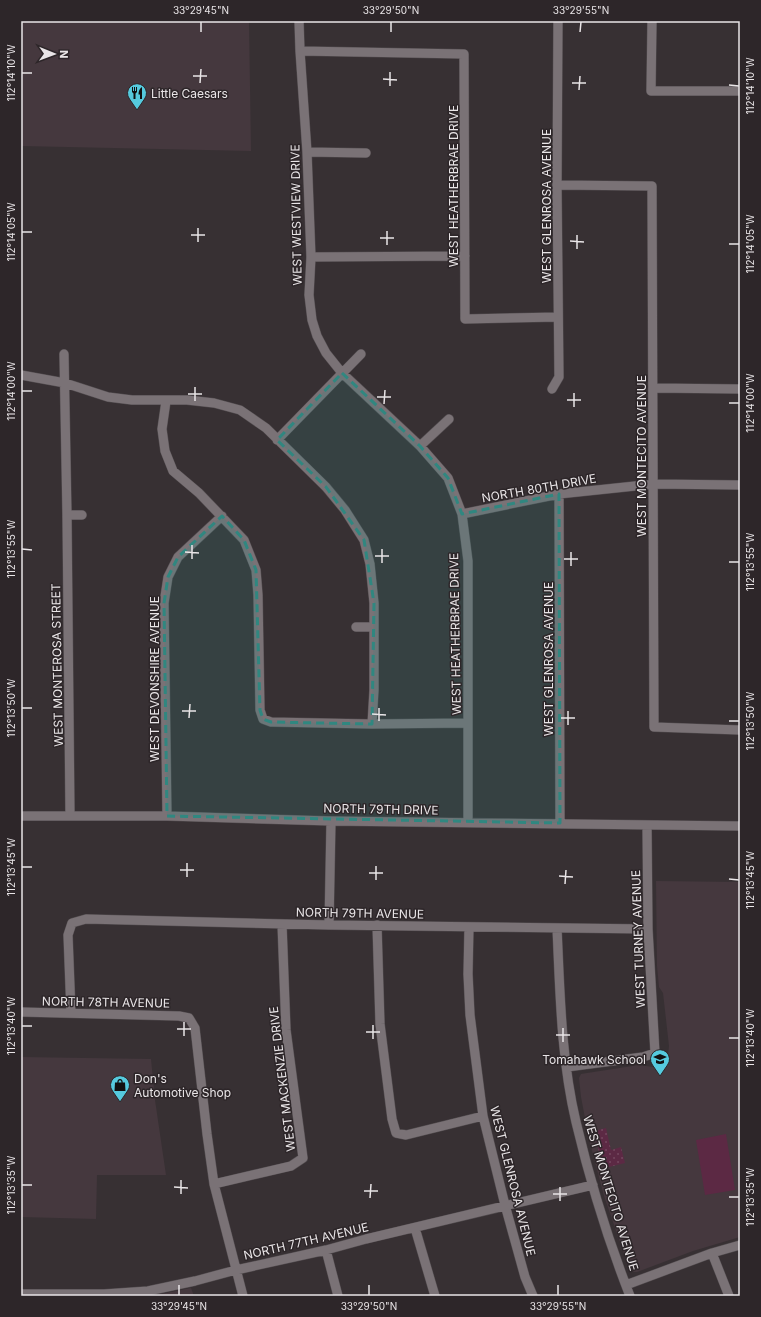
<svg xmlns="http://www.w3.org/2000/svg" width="761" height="1317" font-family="Inter,sans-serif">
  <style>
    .built { fill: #45383e }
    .park { fill: url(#park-dots) }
    .pitch { fill: #5c2944 }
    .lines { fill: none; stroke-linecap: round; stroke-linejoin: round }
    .minor-casing { stroke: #534d50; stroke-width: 10 }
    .minor { stroke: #7a7276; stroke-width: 9 }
    .marked { fill: #308780; fill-opacity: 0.2; stroke: #308780; stroke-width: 3; stroke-dasharray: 8 5; stroke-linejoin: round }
    .ticks { fill: none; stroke: #e9e5e7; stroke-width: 1.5 }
    .labels { text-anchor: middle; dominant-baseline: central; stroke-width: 3; stroke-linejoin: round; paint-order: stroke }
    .poi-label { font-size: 12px; fill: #e9e5e7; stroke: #2d2629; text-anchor: start }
    .street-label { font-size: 12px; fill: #e9e5e7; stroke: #2d2629 }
    .neatline { fill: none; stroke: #e9e5e7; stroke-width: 1.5 }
    .ticks-label { font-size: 10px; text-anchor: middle; fill: #e9e5e7 }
  </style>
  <defs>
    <pattern id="park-dots" width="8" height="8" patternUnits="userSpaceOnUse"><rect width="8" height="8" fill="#5c2944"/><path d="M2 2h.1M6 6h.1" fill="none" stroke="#73485f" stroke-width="1.8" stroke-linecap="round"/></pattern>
  </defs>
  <rect width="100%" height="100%" fill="#373033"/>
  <path class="built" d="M21 21H249L251 151 21 146Z
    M656 881 740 882V1237L693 1251 637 1272H634L629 1268 604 1196 589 1139 581 1097 579 1078 581 1074 587 1073 639 1065 653 1067 659 1065 668 1055 669 1046 663 993 659 987 657 966Z
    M21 1057 151 1059 155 1100 166 1175H97L96 1219 21 1217Z
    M191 1288 194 1296H151Z"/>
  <path class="park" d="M606 1128 611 1150 621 1147 625 1163 605 1168 604 1164H602L594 1131Z"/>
  <path class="pitch" d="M726 1134 735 1190 705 1195 696 1140Z"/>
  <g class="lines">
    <g class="minor-casing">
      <path id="minor" d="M299 21 300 51 307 152 311 257 309 295 312 320 317 336 326 353 342 373 420 446 448 478 462 514 468 561V822
        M652 21 651 91H740
        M300 51 464 54 465 319 558 317
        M307 152 366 153
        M557 185 652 186 654 727 740 730
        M311 257 465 256
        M64 354 67 515 70 815
        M21 375 65 383 108 397 132 400H187L214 403 240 410 266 428 326 487 345 510 364 540 370 564 374 603V690L372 724
        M653 388 740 389
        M552 389 559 377 557 185 558 21
        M166 401 162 429 165 451 173 471 199 493 244 540 256 570 258 595 260 710 263 719 271 722 372 724 468 723
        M277 440 361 354
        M420 446 449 419
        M559 494 560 823
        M462 514 559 494 654 484 740 485
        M67 515H82
        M356 627H374
        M21 816H167L331 821 740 826
        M167 816 164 603 168 577 178 557 222 516
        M329 925 331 821
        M377 925 380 1024 392 1119 396 1133 406 1135 483 1116
        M469 927 468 974 470 1015 483 1116 505 1205 525 1277 533 1296
        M557 928C560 992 561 1059 576 1122 590 1181 608 1240 630 1296
        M21 1012 179 1016 189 1018 195 1028 207 1134 214 1184 243 1296
        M71 1013 68 935 72 923 86 919 329 925 648 929
        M567 1067 643 1057 655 1053 648 929 647 825
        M214 1184 291 1166 303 1158 286 1030 282 924
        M415 1228 435 1296
        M326 1250 338 1296
        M712 1253 729 1296
        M626 1285 712 1253 740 1245
        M21 1294H104L148 1291 195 1281 236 1270 326 1250 366 1239 593 1185"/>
    </g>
    <use href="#minor" class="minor"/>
  </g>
  <path class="marked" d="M342 373 420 446 448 478 462 514 559 494 560 823 167 816 164 603 168 577 178 557 222 516 244 540 256 570 260 710 263 719 271 722 372 724 374 603 364 540 326 487 277 440Z"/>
  <path class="ticks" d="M201 32V22M391 32V22M580 32 581 22M22 73H32M193 76H207M383 79 397 80M200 83 201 69M572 83H586M729 85 739 86M390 86V72M579 90 580 76M22 232H32M191 235H205M380 238H394M570 241 584 242M198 242V228M729 244H739M387 245V231M577 249V235M22 391H32M188 394H202M377 397H391M567 400H581M195 401V387M729 403H739M384 404 385 390M574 407V393M22 549 32 550M185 552 199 553M375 556H389M192 559V545M564 559H578M729 562H739M382 563V549M571 566V552M22 708H32M182 711H196M372 714 386 715M189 718 190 704M561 718H575M379 721V708M729 721H739M568 725V711M22 867H32M180 870H194M369 873H383M559 876 573 877M187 877V863M729 879 739 880M376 880V866M565 884 566 870M22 1026H32M177 1029H191M366 1032H380M556 1035H570M184 1036V1022M729 1038H739M373 1039V1025M563 1042V1028M22 1185H32M174 1187 188 1188M364 1191H378M181 1194V1180M553 1194H567M729 1197H739M370 1198 371 1184M560 1201V1187M179 1295V1285M369 1295V1285M558 1295V1285"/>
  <defs>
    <g id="restaurant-pin" transform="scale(1)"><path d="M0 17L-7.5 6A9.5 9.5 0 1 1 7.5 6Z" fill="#55cade" stroke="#2d2629"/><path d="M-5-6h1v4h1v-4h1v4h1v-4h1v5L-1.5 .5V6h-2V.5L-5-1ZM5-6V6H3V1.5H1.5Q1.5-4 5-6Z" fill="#111"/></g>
    <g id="school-pin" transform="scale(1)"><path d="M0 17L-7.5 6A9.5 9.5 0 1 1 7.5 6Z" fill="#55cade" stroke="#2d2629"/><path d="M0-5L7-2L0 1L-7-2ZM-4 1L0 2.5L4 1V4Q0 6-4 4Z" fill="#111"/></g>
    <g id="shop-pin" transform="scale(1)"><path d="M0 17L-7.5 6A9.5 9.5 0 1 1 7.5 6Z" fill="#55cade" stroke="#2d2629"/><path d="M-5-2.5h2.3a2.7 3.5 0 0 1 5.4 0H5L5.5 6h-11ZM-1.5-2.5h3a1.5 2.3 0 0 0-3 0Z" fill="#111"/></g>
  </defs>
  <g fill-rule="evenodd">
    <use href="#restaurant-pin" x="137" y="93"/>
    <use href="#school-pin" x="660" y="1059"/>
    <use href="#shop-pin" x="120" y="1085"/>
  </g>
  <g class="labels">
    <g class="poi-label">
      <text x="151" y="93">Little Caesars</text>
      <text x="646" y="1059" text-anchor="end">Tomahawk School</text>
      <text x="134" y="1078">Don's<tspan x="134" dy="14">Automotive Shop</tspan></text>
    </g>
    <g class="street-label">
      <text transform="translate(453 186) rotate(-90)">WEST HEATHERBRAE DRIVE</text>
      <text transform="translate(546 206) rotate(-90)">WEST GLENROSA AVENUE</text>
      <text transform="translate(296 215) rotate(-91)">WEST WESTVIEW DRIVE</text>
      <text transform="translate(641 456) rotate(-90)">WEST MONTECITO AVENUE</text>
      <text transform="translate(539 488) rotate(-10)">NORTH 80TH DRIVE</text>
      <text transform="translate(455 634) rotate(-91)">WEST HEATHERBRAE DRIVE</text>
      <text transform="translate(548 659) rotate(-90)">WEST GLENROSA AVENUE</text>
      <text transform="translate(57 665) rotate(-91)">WEST MONTEROSA STREET</text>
      <text transform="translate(154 679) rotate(-90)">WEST DEVONSHIRE AVENUE</text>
      <text transform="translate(381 809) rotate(1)">NORTH 79TH DRIVE</text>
      <text transform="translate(360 913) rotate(1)">NORTH 79TH AVENUE</text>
      <text transform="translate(638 939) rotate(-92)">WEST TURNEY AVENUE</text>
      <text transform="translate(106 1002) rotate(1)">NORTH 78TH AVENUE</text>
      <text transform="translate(282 1079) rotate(-97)">WEST MACKENZIE DRIVE</text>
      <text transform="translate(513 1181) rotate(76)">WEST GLENROSA AVENUE</text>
      <text transform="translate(611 1193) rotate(73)">WEST MONTECITO AVENUE</text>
      <text transform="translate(306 1241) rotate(-13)">NORTH 77TH AVENUE</text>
    </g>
  </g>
  <rect width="761" height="1317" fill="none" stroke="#2d2629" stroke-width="44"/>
  <g transform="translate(54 54) rotate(91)" stroke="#2d2629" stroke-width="3" paint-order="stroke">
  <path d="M0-3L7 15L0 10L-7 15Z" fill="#e9e5e7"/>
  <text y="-6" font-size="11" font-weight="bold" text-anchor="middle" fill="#e9e5e7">N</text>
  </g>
  <rect x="22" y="22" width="717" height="1273" class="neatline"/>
  <g class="ticks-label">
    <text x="201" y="14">33°29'45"N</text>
    <text x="391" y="14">33°29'50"N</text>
    <text x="581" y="14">33°29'55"N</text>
    <text transform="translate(11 73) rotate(-90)" y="4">112°14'10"W</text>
    <text transform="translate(750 86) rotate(-90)" y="4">112°14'10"W</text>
    <text transform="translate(11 232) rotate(-90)" y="4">112°14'05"W</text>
    <text transform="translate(750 244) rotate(-90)" y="4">112°14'05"W</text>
    <text transform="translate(11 391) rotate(-90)" y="4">112°14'00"W</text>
    <text transform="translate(750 403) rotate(-90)" y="4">112°14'00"W</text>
    <text transform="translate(11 549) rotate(-90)" y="4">112°13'55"W</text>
    <text transform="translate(750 562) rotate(-90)" y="4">112°13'55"W</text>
    <text transform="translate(11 708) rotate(-90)" y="4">112°13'50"W</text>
    <text transform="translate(750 721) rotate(-90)" y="4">112°13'50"W</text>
    <text transform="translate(11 867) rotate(-90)" y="4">112°13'45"W</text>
    <text transform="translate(750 880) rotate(-90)" y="4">112°13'45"W</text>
    <text transform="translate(11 1026) rotate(-90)" y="4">112°13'40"W</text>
    <text transform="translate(750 1038) rotate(-90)" y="4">112°13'40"W</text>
    <text transform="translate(11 1185) rotate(-90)" y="4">112°13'35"W</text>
    <text transform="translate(750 1197) rotate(-90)" y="4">112°13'35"W</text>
    <text x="179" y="1310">33°29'45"N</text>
    <text x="369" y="1310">33°29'50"N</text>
    <text x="558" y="1310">33°29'55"N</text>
  </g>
</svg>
